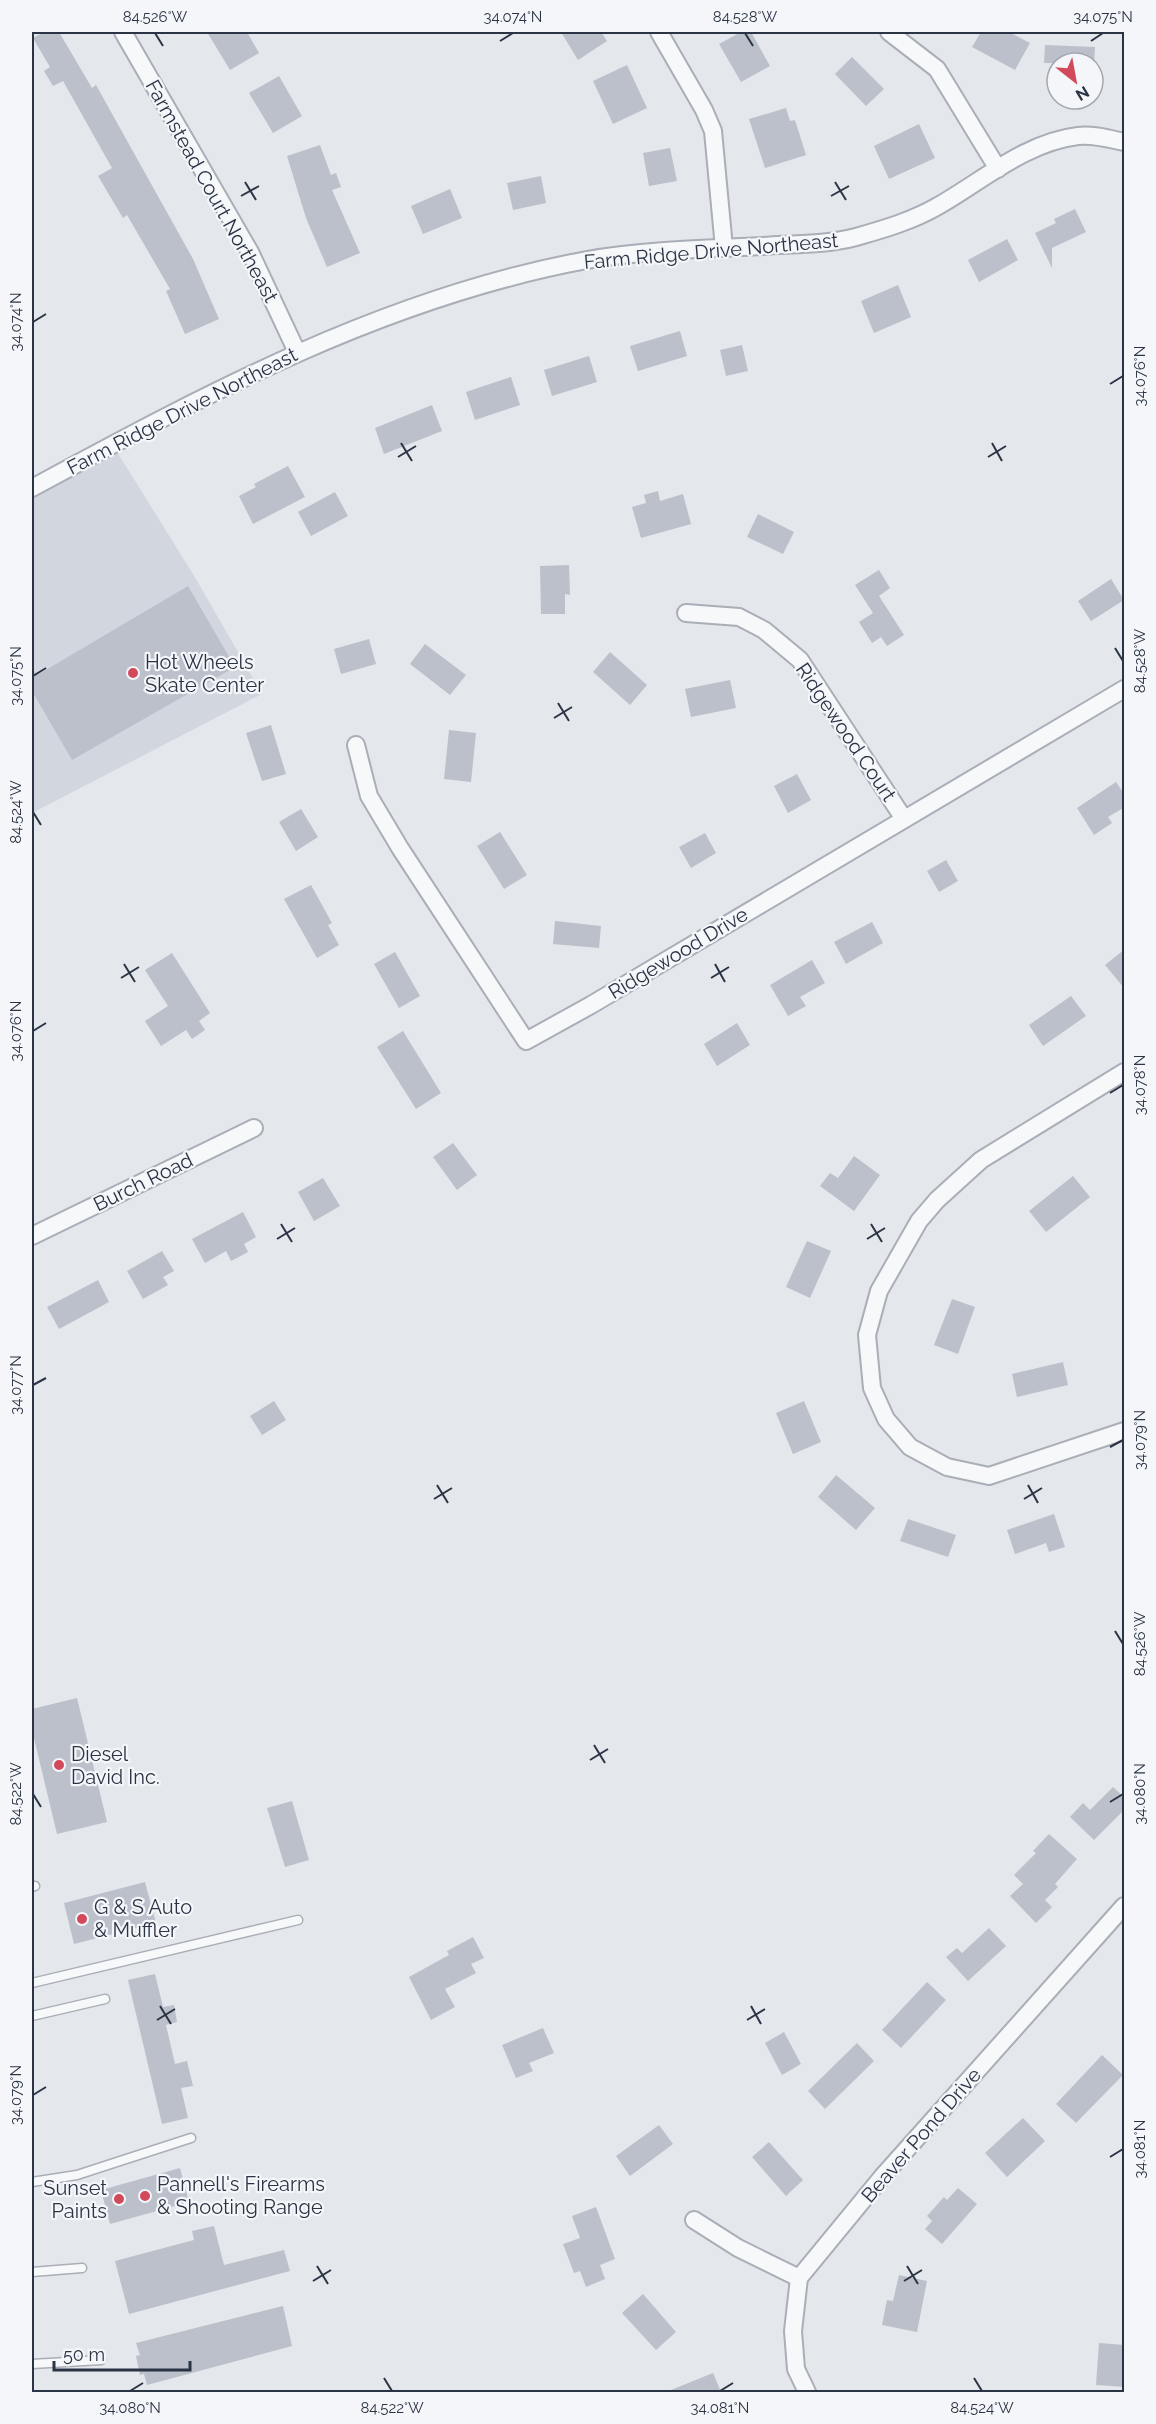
<svg xmlns="http://www.w3.org/2000/svg" width="1156" height="2424" font-family="Raleway,sans-serif">
  <style>
    .built { fill: #d2d6de }
    .building { fill: #bbc0ca }
    .lines { fill: none; stroke-linecap: round; stroke-linejoin: round }
    .lane-casing { stroke: #a9aeb7; stroke-width: 11 }
    .street-casing { stroke: #a9aeb7; stroke-width: 20 }
    .lane { stroke: #f7f8fa; stroke-width: 8 }
    .street { stroke: #f7f8fa; stroke-width: 16 }
    .ticks { fill: none; stroke: #2b3445; stroke-width: 2 }
    .poi-dot { fill: #d1495b; stroke: #f4f6f9; stroke-width: 2 }
    .labels { text-anchor: middle; dominant-baseline: central; stroke-width: 4.5; stroke-linejoin: round; paint-order: stroke }
    .street-label { font-size: 20px; fill: #2b3445; stroke: #f4f6f9 }
    .poi-label { font-size: 20px; fill: #2b3445; stroke: #f4f6f9; text-anchor: start }
    .neatline { fill: none; stroke: #2b3445; stroke-width: 2 }
    .ticks-label { font-size: 15px; text-anchor: middle; fill: #2b3445 }
  </style>
  <rect width="100%" height="100%" fill="#e4e7ec"/>
  <path class="built" d="M114 447 196 579 262 694 32 813V493Z"/>
  <path class="building" d="M44 32H59L92 88 96 85 193 259 219 319 185 334 166 291 170 289 127 215 123 218 98 176 112 168 63 81 53 86 44 71 50 67 33 38Z
    M207 32H247L259 53 230 70Z
    M561 32H601L607 41 578 60Z
    M741 32H751L770 66 741 82 719 44Z
    M981 32H1009L1030 43 1015 70 972 47Z
    M1045 45 1095 47 1094 63H1044Z
    M852 57 884 89 866 106 835 74Z
    M627 65 647 108 613 124 593 81Z
    M279 76 302 116 273 133 249 93Z
    M786 108 790 121 795 120 806 155 765 168 749 119Z
    M919 124 935 158 889 179 874 146Z
    M320 145 331 175 336 173 341 187 332 190 360 253 327 267 306 218 287 156Z
    M670 148 677 181 649 186 643 153Z
    M541 176 546 203 513 210 507 183Z
    M450 189 462 218 423 234 411 206Z
    M1075 209 1086 232 1052 248V268L1035 233 1056 223 1054 219Z
    M1007 239 1018 260 979 282 968 260Z
    M898 285 911 317 874 333 861 301Z
    M680 331 687 356 638 371 630 346Z
    M742 345 748 371 726 376 720 350Z
    M589 356 597 382 552 396 544 370Z
    M511 377 520 405 475 420 466 392Z
    M432 405 442 431 384 454 375 428Z
    M288 466 305 497 253 524 239 496 256 487 254 484Z
    M658 491 660 501 683 494 691 524 641 538 632 507 646 503 644 495Z
    M335 492 348 516 311 536 298 512Z
    M758 514 794 532 783 554 747 537Z
    M569 565 570 595 565 594V614H541L540 566Z
    M879 570 890 588 879 596 904 635 887 646 881 637 872 643 859 622 873 613 855 585Z
    M1111 579 1124 600 1091 621 1078 601Z
    M188 586 235 667 72 760 32 691V671L39 674Z
    M369 639 376 664 341 674 334 649Z
    M425 644 466 675 450 695 410 664Z
    M610 652 647 685 630 705 593 672Z
    M730 680 736 708 691 717 685 689Z
    M271 725 286 774 262 781 246 733Z
    M449 730 476 733 471 782 444 779Z
    M797 774 811 800 788 813 774 786Z
    M1116 782 1125 795V807L1108 817 1112 823 1094 835 1077 808Z
    M301 809 318 837 296 851 279 822Z
    M500 832 527 875 504 889 477 846Z
    M705 833 716 853 691 868 679 847Z
    M946 860 958 881 939 892 927 871Z
    M311 885 332 923 328 925 339 945 317 958 284 899Z
    M555 921 601 926 599 948 553 944Z
    M872 922 883 943 846 964 834 942Z
    M1125 949V989L1105 965Z
    M395 952 420 996 399 1008 374 964Z
    M172 953 210 1013 199 1021 205 1030 192 1039 186 1030 161 1046 145 1021 168 1006 145 970Z
    M812 960 825 983 800 997 806 1006 788 1016 770 985Z
    M1071 996 1086 1016 1043 1046 1029 1025Z
    M737 1023 750 1045 717 1066 704 1044Z
    M403 1031 441 1093 416 1109 377 1047Z
    M453 1143 477 1175 457 1190 433 1157Z
    M854 1156 880 1175 854 1211 820 1186 830 1173 838 1178Z
    M1073 1176 1090 1197 1046 1232 1029 1211Z
    M323 1178 340 1206 314 1221 298 1192Z
    M243 1212 256 1237 244 1244 248 1252 231 1261 226 1251 205 1263 192 1239Z
    M807 1241 831 1251 810 1298 786 1287Z
    M162 1251 174 1271 163 1277 168 1285 143 1299 127 1271Z
    M98 1280 109 1302 59 1329 47 1307Z
    M952 1299 975 1307 958 1354 934 1345Z
    M1063 1362 1068 1385 1017 1397 1012 1374Z
    M274 1401 286 1420 262 1435 250 1416Z
    M804 1401 821 1442 793 1454 776 1413Z
    M836 1475 875 1508 856 1530 818 1497Z
    M1054 1514 1065 1547 1049 1552 1046 1543 1015 1554 1007 1530Z
    M908 1519 956 1535 948 1557 900 1541Z
    M77 1698 107 1822 57 1834 32 1730V1709Z
    M1113 1787 1125 1798V1809L1094 1840 1070 1817 1083 1803 1090 1810Z
    M292 1801 309 1860 285 1867 267 1808Z
    M1049 1834 1077 1859 1055 1884 1058 1887 1045 1900 1052 1907 1036 1923 1010 1896 1023 1884 1014 1875 1036 1853 1033 1851Z
    M145 1882 156 1923 74 1944 64 1903Z
    M989 1928 1006 1946 968 1981 946 1957 957 1948 962 1953Z
    M473 1937 484 1958 471 1964 476 1973 445 1989 455 2007 431 2020 409 1977 449 1955 447 1951Z
    M155 1974 163 2007 174 2005 177 2022 166 2025 175 2064 187 2061 193 2086 181 2088 188 2118 162 2124 128 1980Z
    M927 1982 946 2000 901 2048 882 2030Z
    M543 2028 554 2053 529 2063 533 2071 516 2078 502 2045Z
    M784 2032 801 2064 782 2075 765 2043Z
    M857 2043 874 2061 825 2109 808 2091Z
    M1102 2055 1123 2075 1076 2123 1056 2104Z
    M1023 2118 1045 2141 1007 2177 985 2153Z
    M659 2125 673 2144 630 2176 616 2156Z
    M769 2142 803 2180 786 2196 752 2157Z
    M180 2168 189 2202 110 2224 101 2190Z
    M958 2188 977 2204 942 2244 925 2229 932 2221 927 2216 944 2197 947 2200Z
    M596 2207 615 2259 600 2265 605 2279 586 2287 580 2271 574 2273 563 2244 580 2238 572 2216Z
    M214 2226 224 2265 284 2250 290 2271 129 2314 115 2261 194 2240 192 2231Z
    M899 2275 927 2281 917 2332 882 2325 887 2300 893 2301Z
    M643 2294 676 2332 656 2350 622 2313Z
    M283 2306 292 2346 147 2385 144 2374 140 2375 136 2356 140 2355 136 2343Z
    M1099 2343 1125 2345V2387L1096 2385Z
    M713 2373 721 2392H666Z"/>
  <g class="lines">
    <g class="lane-casing">
      <path id="lane" d="M32 1887 35 1886
        M32 1983 298 1920
        M32 2016 105 1999
        M32 2182 77 2175 191 2138
        M32 2272 82 2268
        M32 2364 101 2360"/>
    </g>
    <g class="street-casing">
      <path id="street" d="M123 32 250 252 297 352
        M659 32 704 110 713 131 724 248
        M889 32 937 69 998 169
        M32 488C209 392 387 297 587 260 645 250 705 249 763 246 793 244 826 245 856 237 884 229 912 221 938 206 982 181 1026 142 1078 136 1093 134 1110 139 1124 142
        M686 613 739 617 764 630 800 660 904 819
        M356 745 369 796 400 848 526 1041 591 1005 1124 689
        M1124 1072 981 1160 937 1200 919 1221 879 1291 867 1335 872 1388 886 1419 910 1447 947 1467 989 1476 1124 1431
        M32 1236 254 1128
        M694 2220 738 2248 799 2278
        M807 2392 796 2369 793 2331 799 2278 882 2177 1124 1906"/>
    </g>
    <use href="#lane" class="lane"/>
    <use href="#street" class="street"/>
  </g>
  <path class="ticks" d="M155 33 163 46M745 33 753 46M500 41 513 33M1091 41 1103 33M245 182 256 200M835 182 846 200M241 196 259 186M831 196 849 186M33 322 46 314M1110 384 1123 376M401 443 412 461M992 443 1002 461M398 457 416 446M988 457 1006 446M1115 648 1123 661M33 676 46 668M558 703 569 721M554 718 572 707M33 812 41 825M124 964 135 982M715 964 725 982M121 978 139 967M711 978 729 967M33 1031 46 1023M1110 1093 1123 1085M281 1224 292 1242M871 1224 882 1242M277 1239 295 1228M867 1239 885 1228M33 1385 46 1378M1110 1447 1123 1440M437 1485 448 1503M1028 1485 1038 1503M434 1499 452 1488M1024 1499 1042 1488M1115 1631 1123 1644M594 1745 605 1763M590 1760 608 1749M33 1794 41 1807M1110 1802 1123 1794M160 2006 171 2024M751 2006 761 2024M157 2020 175 2009M747 2020 765 2009M33 2095 46 2087M1110 2157 1123 2149M317 2266 328 2284M907 2266 918 2284M313 2281 331 2270M904 2281 922 2270M384 2378 392 2391M974 2378 982 2391M130 2391 143 2383M720 2391 733 2383"/>
  <g class="poi-dot">
    <circle cx="133" cy="673" r="6"/>
    <circle cx="59" cy="1765" r="6"/>
    <circle cx="82" cy="1919" r="6"/>
    <circle cx="145" cy="2196" r="6"/>
    <circle cx="119" cy="2199" r="6"/>
  </g>
  <g class="labels">
    <g class="street-label">
      <text transform="translate(212 191) rotate(61)">Farmstead Court Northeast</text>
      <text transform="translate(711 251) rotate(-5)">Farm Ridge Drive Northeast</text>
      <text transform="translate(182 411) rotate(-27)">Farm Ridge Drive Northeast</text>
      <text transform="translate(846 732) rotate(56)">Ridgewood Court</text>
      <text transform="translate(678 953) rotate(-31)">Ridgewood Drive</text>
      <text transform="translate(143 1182) rotate(-26)">Burch Road</text>
      <text transform="translate(921 2135) rotate(-49)">Beaver Pond Drive</text>
    </g>
    <g class="poi-label">
      <text x="145" y="662">Hot Wheels<tspan x="145" dy="23">Skate Center</tspan></text>
      <text x="71" y="1754">Diesel<tspan x="71" dy="23">David Inc.</tspan></text>
      <text x="94" y="1907">G &amp; S Auto<tspan x="94" dy="23">&amp; Muffler</tspan></text>
      <text x="157" y="2184">Pannell's Firearms<tspan x="157" dy="23">&amp; Shooting Range</tspan></text>
      <text x="107" y="2188" text-anchor="end">Sunset<tspan x="107" dy="23">Paints</tspan></text>
    </g>
  </g>
  <rect width="1156" height="2424" fill="none" stroke="#f4f6f9" stroke-width="66"/>
  <g transform="translate(1075 81) rotate(149)"><circle r="28" fill="#f4f6f9" stroke="#a4a8b1" stroke-width="1.5"/>
  <path d="M0-4.5L10 22L0 15L-10 22Z" fill="#d1495b"/>
  <text y="-9" font-size="16" font-weight="bold" text-anchor="middle" fill="#2b3445">N</text>
  </g>
  <path d="M54 2361v9h136v-9" fill="none" stroke="#2b3445" stroke-width="3"/>
  <text x="63" y="2361" font-size="18" fill="#2b3445" stroke="#f4f6f9" stroke-width="4.5" paint-order="stroke">50 m</text>
  <rect x="33" y="33" width="1090" height="2358" class="neatline"/>
  <g class="ticks-label">
    <text x="155" y="22">84.526°W</text>
    <text x="513" y="22">34.074°N</text>
    <text x="745" y="22">84.528°W</text>
    <text x="1103" y="22">34.075°N</text>
    <text transform="translate(16 322) rotate(-90)" y="5">34.074°N</text>
    <text transform="translate(1140 376) rotate(-90)" y="5">34.076°N</text>
    <text transform="translate(1140 661) rotate(-90)" y="5">84.528°W</text>
    <text transform="translate(16 676) rotate(-90)" y="5">34.075°N</text>
    <text transform="translate(16 812) rotate(-90)" y="5">84.524°W</text>
    <text transform="translate(16 1031) rotate(-90)" y="5">34.076°N</text>
    <text transform="translate(1140 1085) rotate(-90)" y="5">34.078°N</text>
    <text transform="translate(16 1385) rotate(-90)" y="5">34.077°N</text>
    <text transform="translate(1140 1440) rotate(-90)" y="5">34.079°N</text>
    <text transform="translate(1140 1644) rotate(-90)" y="5">84.526°W</text>
    <text transform="translate(16 1794) rotate(-90)" y="5">84.522°W</text>
    <text transform="translate(1140 1794) rotate(-90)" y="5">34.080°N</text>
    <text transform="translate(16 2095) rotate(-90)" y="5">34.079°N</text>
    <text transform="translate(1140 2149) rotate(-90)" y="5">34.081°N</text>
    <text x="130" y="2413">34.080°N</text>
    <text x="392" y="2413">84.522°W</text>
    <text x="720" y="2413">34.081°N</text>
    <text x="982" y="2413">84.524°W</text>
  </g>
</svg>
